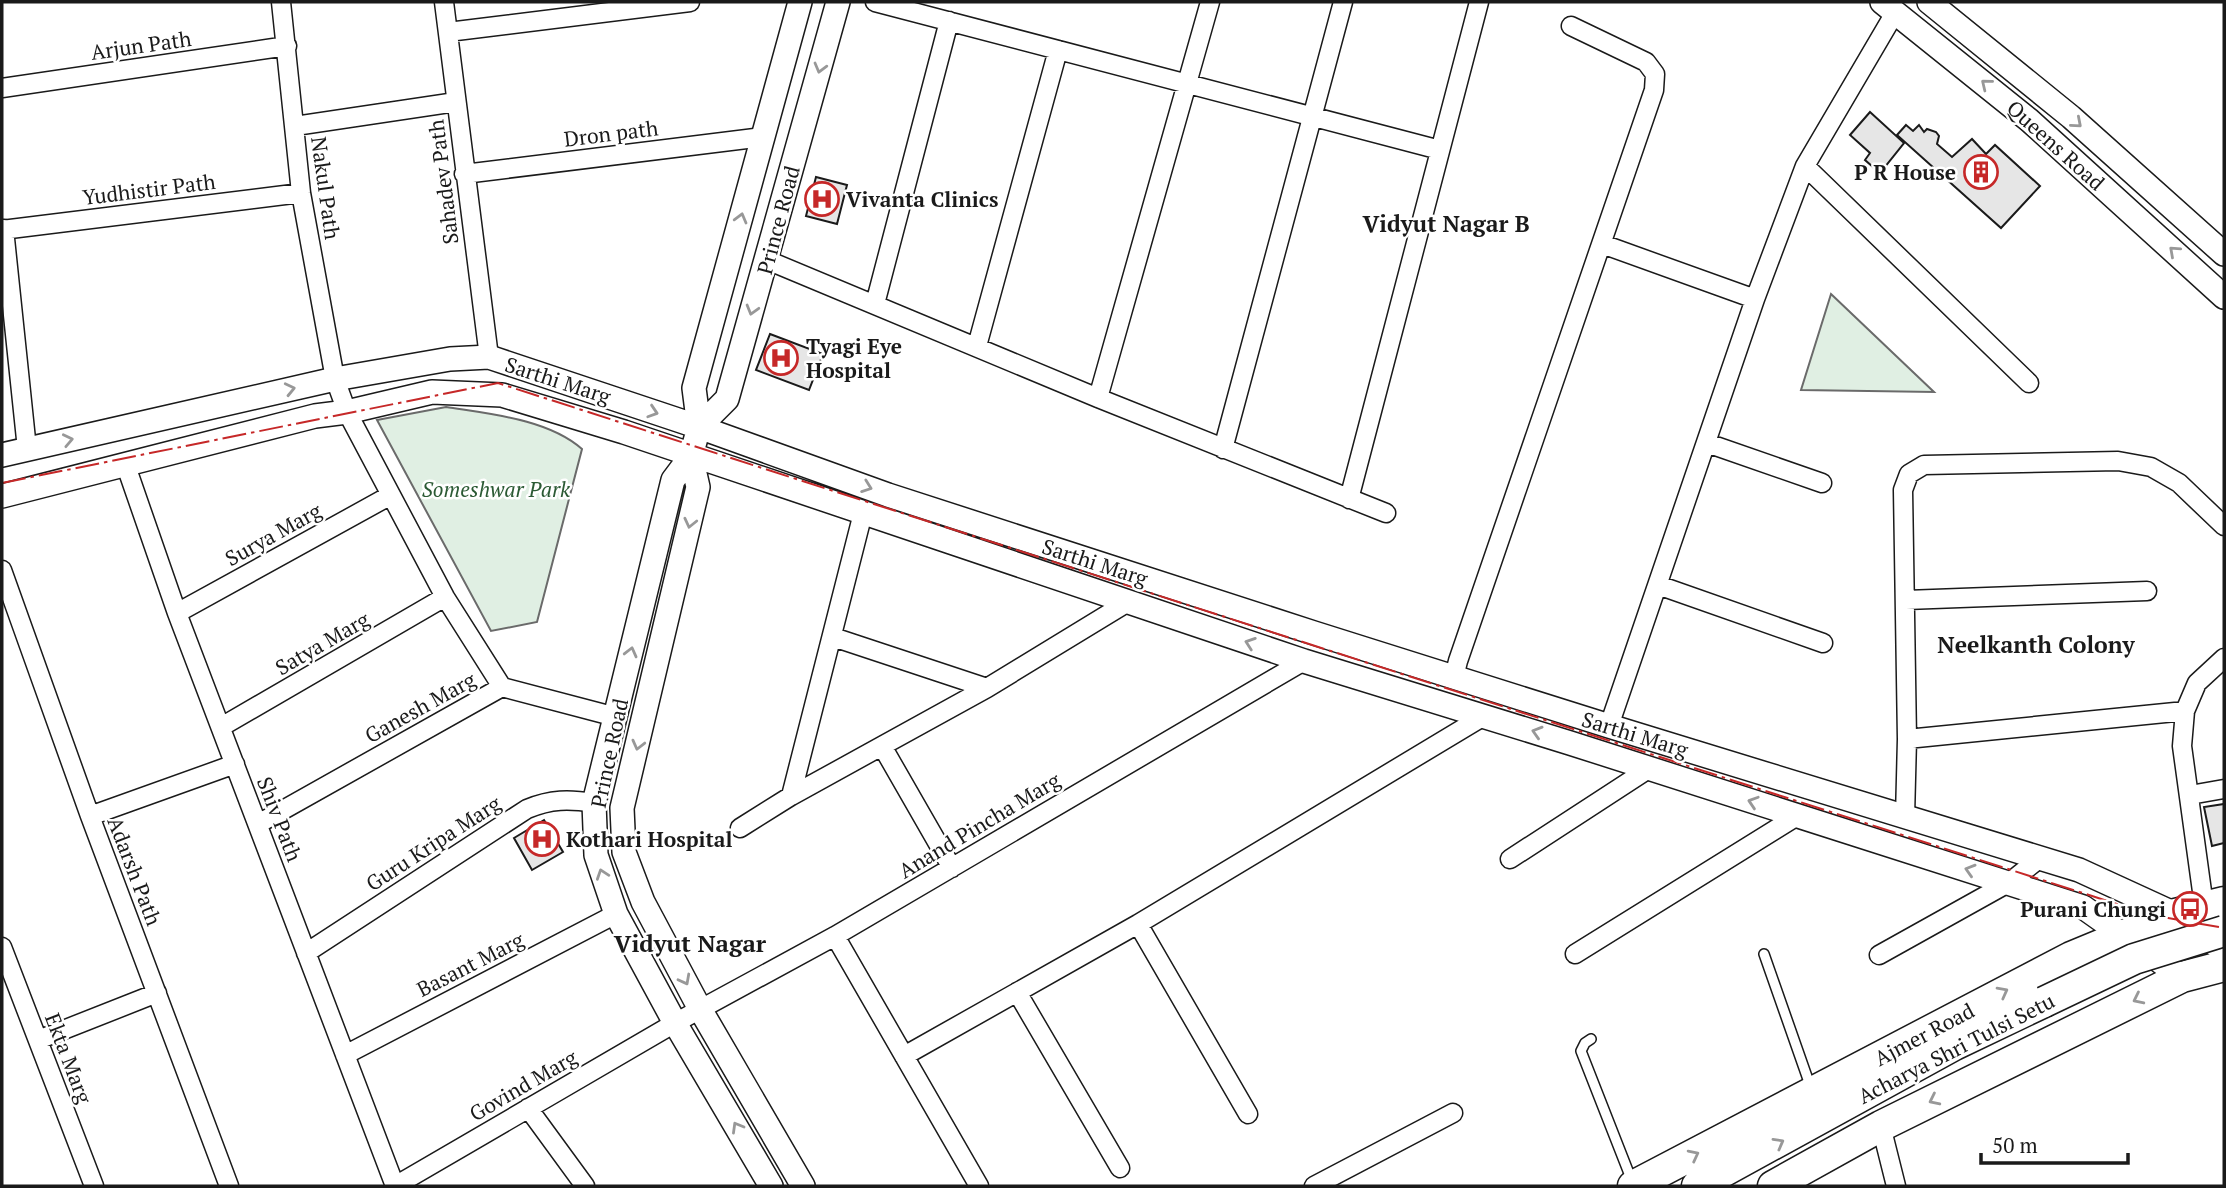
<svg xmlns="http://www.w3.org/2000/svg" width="2226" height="1188" font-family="'PT Serif',serif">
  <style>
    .green { fill: #e0efe3; stroke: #6a6a6a; stroke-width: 2 }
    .building { fill: #e6e6e6; stroke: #1a1a1a; stroke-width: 2 }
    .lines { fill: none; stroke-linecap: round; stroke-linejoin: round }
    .service-casing { stroke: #1a1a1a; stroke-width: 12 }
    .minor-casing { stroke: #1a1a1a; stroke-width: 21 }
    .tertiary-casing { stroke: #1a1a1a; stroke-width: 26 }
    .trunk-casing { stroke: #1a1a1a; stroke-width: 33 }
    .service { stroke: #fff; stroke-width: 9 }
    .minor { stroke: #fff; stroke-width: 18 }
    .tertiary { stroke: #fff; stroke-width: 23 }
    .trunk { stroke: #fff; stroke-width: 30 }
    .trunk-bridge-casing { stroke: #1a1a1a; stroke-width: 33; stroke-linecap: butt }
    .trunk-bridge { stroke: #fff; stroke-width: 30 }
    .power { stroke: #c62828; stroke-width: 2; stroke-dasharray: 24 5 3.5 5; stroke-linecap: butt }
    .oneway { stroke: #989898 }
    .labels { text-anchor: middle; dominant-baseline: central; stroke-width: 5; stroke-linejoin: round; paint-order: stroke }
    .street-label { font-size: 21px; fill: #1a1a1a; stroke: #fff }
    .poi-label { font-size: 21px; font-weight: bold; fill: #1a1a1a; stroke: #fff; text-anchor: start }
    .park-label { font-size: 21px; font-style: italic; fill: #2b5a34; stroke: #fff }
    .neighbourhood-label { font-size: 23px; font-weight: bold; fill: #1a1a1a; stroke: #fff }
    .quarter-label { font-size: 24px; font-weight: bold; fill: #1a1a1a; stroke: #fff }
  </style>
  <rect width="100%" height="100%" fill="#fff"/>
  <path class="green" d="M1831 294 1934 392 1801 390Z
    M446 407C490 414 548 419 582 449L537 622 491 631 377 420Z"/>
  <path class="building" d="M1870 112 1904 143 1880 173 1865 160 1870 153 1850 135Z
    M1906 125 1913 131 1919 125 1924 132 1927 129 1936 132 1939 136 1937 144 1952 157 1972 139 1986 154 1995 145 2040 186 2001 228 1897 135Z
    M816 177 847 185 837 224 806 216Z
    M770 334 823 354 809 390 756 370Z
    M2224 804V843L2212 846 2204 807Z
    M544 820 563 852 532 870 514 838Z"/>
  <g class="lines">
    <g class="service-casing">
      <path id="service" d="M1764 954 1811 1088
        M1591 1039 1585 1043 1581 1051 1632 1181"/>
    </g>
    <g class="minor-casing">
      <path id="minor" d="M281 2 301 193 335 379 347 412 445 597 502 687
        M444 2 489 357
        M875 2 1440 150
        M448 32 690 2
        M2 88 287 46
        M295 126 456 102
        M1805 166 2029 383
        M464 174 763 137
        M4 229 27 449
        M2 230 301 193
        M1602 244 1755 299
        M767 260 1098 398 1386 513
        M875 304 949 21
        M977 346 1058 50
        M1098 398 1210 2
        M1707 443 1822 483
        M1223 449 1343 2
        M126 466 177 613 395 1186
        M1349 499 1479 2
        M2 570 90 816 229 1186
        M1658 585 1823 643
        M1906 600 2147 591
        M177 613 391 495
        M833 637 987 688
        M1454 677 1458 661 1654 90 1655 74 1646 62 1571 26
        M2185 711 2182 746 2204 906
        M1609 726 1755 299 1805 166 1896 11
        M221 727 445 597
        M1907 739 2185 711 2197 683 2224 658
        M882 746 952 868
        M2190 795 2224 789
        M791 796 863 513
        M90 816 235 764
        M1905 817 1907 739 1903 490 1909 474 1924 465 2118 461 2151 467 2179 483 2224 526
        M258 824 502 687 616 717
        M740 828 791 796 987 688 1128 602
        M1510 859 1650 768
        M1138 924 1248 1114
        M835 936 979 1186
        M2 947 94 1186
        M306 953 527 809C551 799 569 799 594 803
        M1575 954 1797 816
        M1879 955 2010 882 2040 858
        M1017 992 1120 1168
        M38 1040 157 993
        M345 1055 616 914
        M904 1056 1138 924 1484 716
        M528 1108 585 1186
        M1881 1126 1896 1186
        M395 1186 675 1023 835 936 1304 661
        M1314 1186 1453 1113"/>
    </g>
    <g class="tertiary-casing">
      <path id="tertiary" d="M1882 2 2029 120 2224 297
        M1929 2 2071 117 2224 254
        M699 427 727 399 838 2
        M2 455 335 379 450 359 489 357 699 427 888 495 1314 633 1609 726 2079 870 2175 914 2224 951
        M691 456 698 487 622 808 624 852 643 902 700 1009 803 1186
        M2 496 315 416 347 412 432 392 502 395 624 432 1304 661 1570 743 2083 907 2182 977
        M771 1186 675 1023 616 914 596 855 594 803 673 480 691 456 699 427 694 388 800 2"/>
    </g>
    <g class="trunk-casing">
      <path id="trunk" d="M1633 1186 2071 957 2175 914 2224 902
        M1697 1186 1954 1045 2044 1002
        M1773 1186 1881 1126 2182 977 2224 966"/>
    </g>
    <use href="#service" class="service"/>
    <use href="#minor" class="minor"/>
    <use href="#tertiary" class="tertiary"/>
    <use href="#trunk" class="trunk"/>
    <g class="trunk-bridge-casing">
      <path id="trunk-bridge" d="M2044 1002 2134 959 2224 931"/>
    </g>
    <use href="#trunk-bridge" class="trunk-bridge"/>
    <path class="power" d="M2 483 498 383 2151 915 2224 928"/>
  </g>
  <defs><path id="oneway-chevron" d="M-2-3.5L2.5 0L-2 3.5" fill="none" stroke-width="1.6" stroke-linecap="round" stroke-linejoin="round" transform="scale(1.75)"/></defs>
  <g class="oneway">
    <use href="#oneway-chevron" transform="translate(820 68) rotate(105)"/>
    <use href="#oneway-chevron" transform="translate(1986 84) rotate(-141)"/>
    <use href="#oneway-chevron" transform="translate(2077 123) rotate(41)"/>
    <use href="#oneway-chevron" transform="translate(741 218) rotate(-75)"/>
    <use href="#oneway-chevron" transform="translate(2174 251) rotate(-138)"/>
    <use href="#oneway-chevron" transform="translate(752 310) rotate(106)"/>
    <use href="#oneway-chevron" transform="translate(290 389) rotate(-13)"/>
    <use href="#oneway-chevron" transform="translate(653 412) rotate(18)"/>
    <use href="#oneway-chevron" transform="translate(68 440) rotate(-12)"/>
    <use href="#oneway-chevron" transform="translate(867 487) rotate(20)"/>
    <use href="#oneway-chevron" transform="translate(690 523) rotate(103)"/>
    <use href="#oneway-chevron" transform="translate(1250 643) rotate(-161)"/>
    <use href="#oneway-chevron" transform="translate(631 652) rotate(-76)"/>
    <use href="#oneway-chevron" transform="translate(1537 732) rotate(-163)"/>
    <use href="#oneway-chevron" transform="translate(638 745) rotate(104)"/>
    <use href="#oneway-chevron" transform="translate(1753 802) rotate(-162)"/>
    <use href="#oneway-chevron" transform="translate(1970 870) rotate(-163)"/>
    <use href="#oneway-chevron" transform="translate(602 874) rotate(-109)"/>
    <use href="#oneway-chevron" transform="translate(685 980) rotate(62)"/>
    <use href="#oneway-chevron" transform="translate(2003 992) rotate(-28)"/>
    <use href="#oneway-chevron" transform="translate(2138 999) rotate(154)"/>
    <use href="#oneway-chevron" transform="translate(1934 1100) rotate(154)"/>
    <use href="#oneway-chevron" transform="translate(737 1127) rotate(-120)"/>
    <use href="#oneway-chevron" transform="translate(1779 1143) rotate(-29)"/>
    <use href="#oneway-chevron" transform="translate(1694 1155) rotate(-27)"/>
  </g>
  <defs>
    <g id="building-ring" transform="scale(1.75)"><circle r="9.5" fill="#fff" stroke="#c62828" stroke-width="1.5"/><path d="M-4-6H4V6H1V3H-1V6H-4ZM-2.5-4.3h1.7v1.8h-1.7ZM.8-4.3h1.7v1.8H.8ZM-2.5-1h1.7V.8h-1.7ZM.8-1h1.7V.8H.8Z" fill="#c62828"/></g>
    <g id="hospital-ring" transform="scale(1.75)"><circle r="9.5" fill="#fff" stroke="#c62828" stroke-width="1.5"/><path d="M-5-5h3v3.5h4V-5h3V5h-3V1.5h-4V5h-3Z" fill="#c62828"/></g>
    <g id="bus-ring" transform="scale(1.75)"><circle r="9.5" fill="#fff" stroke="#c62828" stroke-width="1.5"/><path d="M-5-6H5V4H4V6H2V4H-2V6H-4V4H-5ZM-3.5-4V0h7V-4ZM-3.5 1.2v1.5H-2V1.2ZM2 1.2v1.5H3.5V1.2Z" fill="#c62828"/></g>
  </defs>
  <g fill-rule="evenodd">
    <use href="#building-ring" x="1981" y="172"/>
    <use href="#hospital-ring" x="822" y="199"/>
    <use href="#hospital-ring" x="781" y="358"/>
    <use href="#hospital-ring" x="542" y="839"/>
    <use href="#bus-ring" x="2190" y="909"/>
  </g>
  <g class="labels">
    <g class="street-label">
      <text transform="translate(141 45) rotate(-8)">Arjun Path</text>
      <text transform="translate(611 133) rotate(-7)">Dron path</text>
      <text transform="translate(2056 145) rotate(42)">Queens Road</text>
      <text transform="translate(443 182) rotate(-97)">Sahadev Path</text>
      <text transform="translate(326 188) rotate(82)">Nakul Path</text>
      <text transform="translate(149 189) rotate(-7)">Yudhistir Path</text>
      <text transform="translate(778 220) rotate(-75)">Prince Road</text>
      <text transform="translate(558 380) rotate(18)">Sarthi Marg</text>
      <text transform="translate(273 534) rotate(-29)">Surya Marg</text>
      <text transform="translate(1095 562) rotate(18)">Sarthi Marg</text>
      <text transform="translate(322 643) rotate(-30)">Satya Marg</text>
      <text transform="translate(420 707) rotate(-29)">Ganesh Marg</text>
      <text transform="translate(1635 734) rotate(17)">Sarthi Marg</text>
      <text transform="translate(609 753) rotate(-78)">Prince Road</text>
      <text transform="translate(280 819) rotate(69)">Shiv Path</text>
      <text transform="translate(979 825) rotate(-31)">Anand Pincha Marg</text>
      <text transform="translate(433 843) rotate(-33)">Guru Kripa Marg</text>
      <text transform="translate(135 871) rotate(69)">Adarsh Path</text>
      <text transform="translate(470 964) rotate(-27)">Basant Marg</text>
      <text transform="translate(1924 1034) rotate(-28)">Ajmer Road</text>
      <text transform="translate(1956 1048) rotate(-27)">Acharya Shri Tulsi Setu</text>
      <text transform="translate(69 1058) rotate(69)">Ekta Marg</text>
      <text transform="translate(523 1085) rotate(-30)">Govind Marg</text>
    </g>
    <g class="poi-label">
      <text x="1956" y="172" text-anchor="end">P R House</text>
      <text x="846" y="199">Vivanta Clinics</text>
      <text x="806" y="346">Tyagi Eye<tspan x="806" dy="24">Hospital</tspan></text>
      <text x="566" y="839">Kothari Hospital</text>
      <text x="2166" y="909" text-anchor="end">Purani Chungi</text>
    </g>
    <g class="park-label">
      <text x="496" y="489">Someshwar Park</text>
    </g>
    <g class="neighbourhood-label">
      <text x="1446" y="223">Vidyut Nagar B</text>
      <text x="2036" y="644">Neelkanth Colony</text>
    </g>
    <g class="quarter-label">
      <text x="690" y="943">Vidyut Nagar</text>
    </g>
  </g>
  <rect width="2226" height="1188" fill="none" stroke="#1a1a1a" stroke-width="7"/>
  <path d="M1981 1153v10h147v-10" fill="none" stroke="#1a1a1a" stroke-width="3.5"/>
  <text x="1992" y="1153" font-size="21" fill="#1a1a1a" stroke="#ffffff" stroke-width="5" paint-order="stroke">50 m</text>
</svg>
